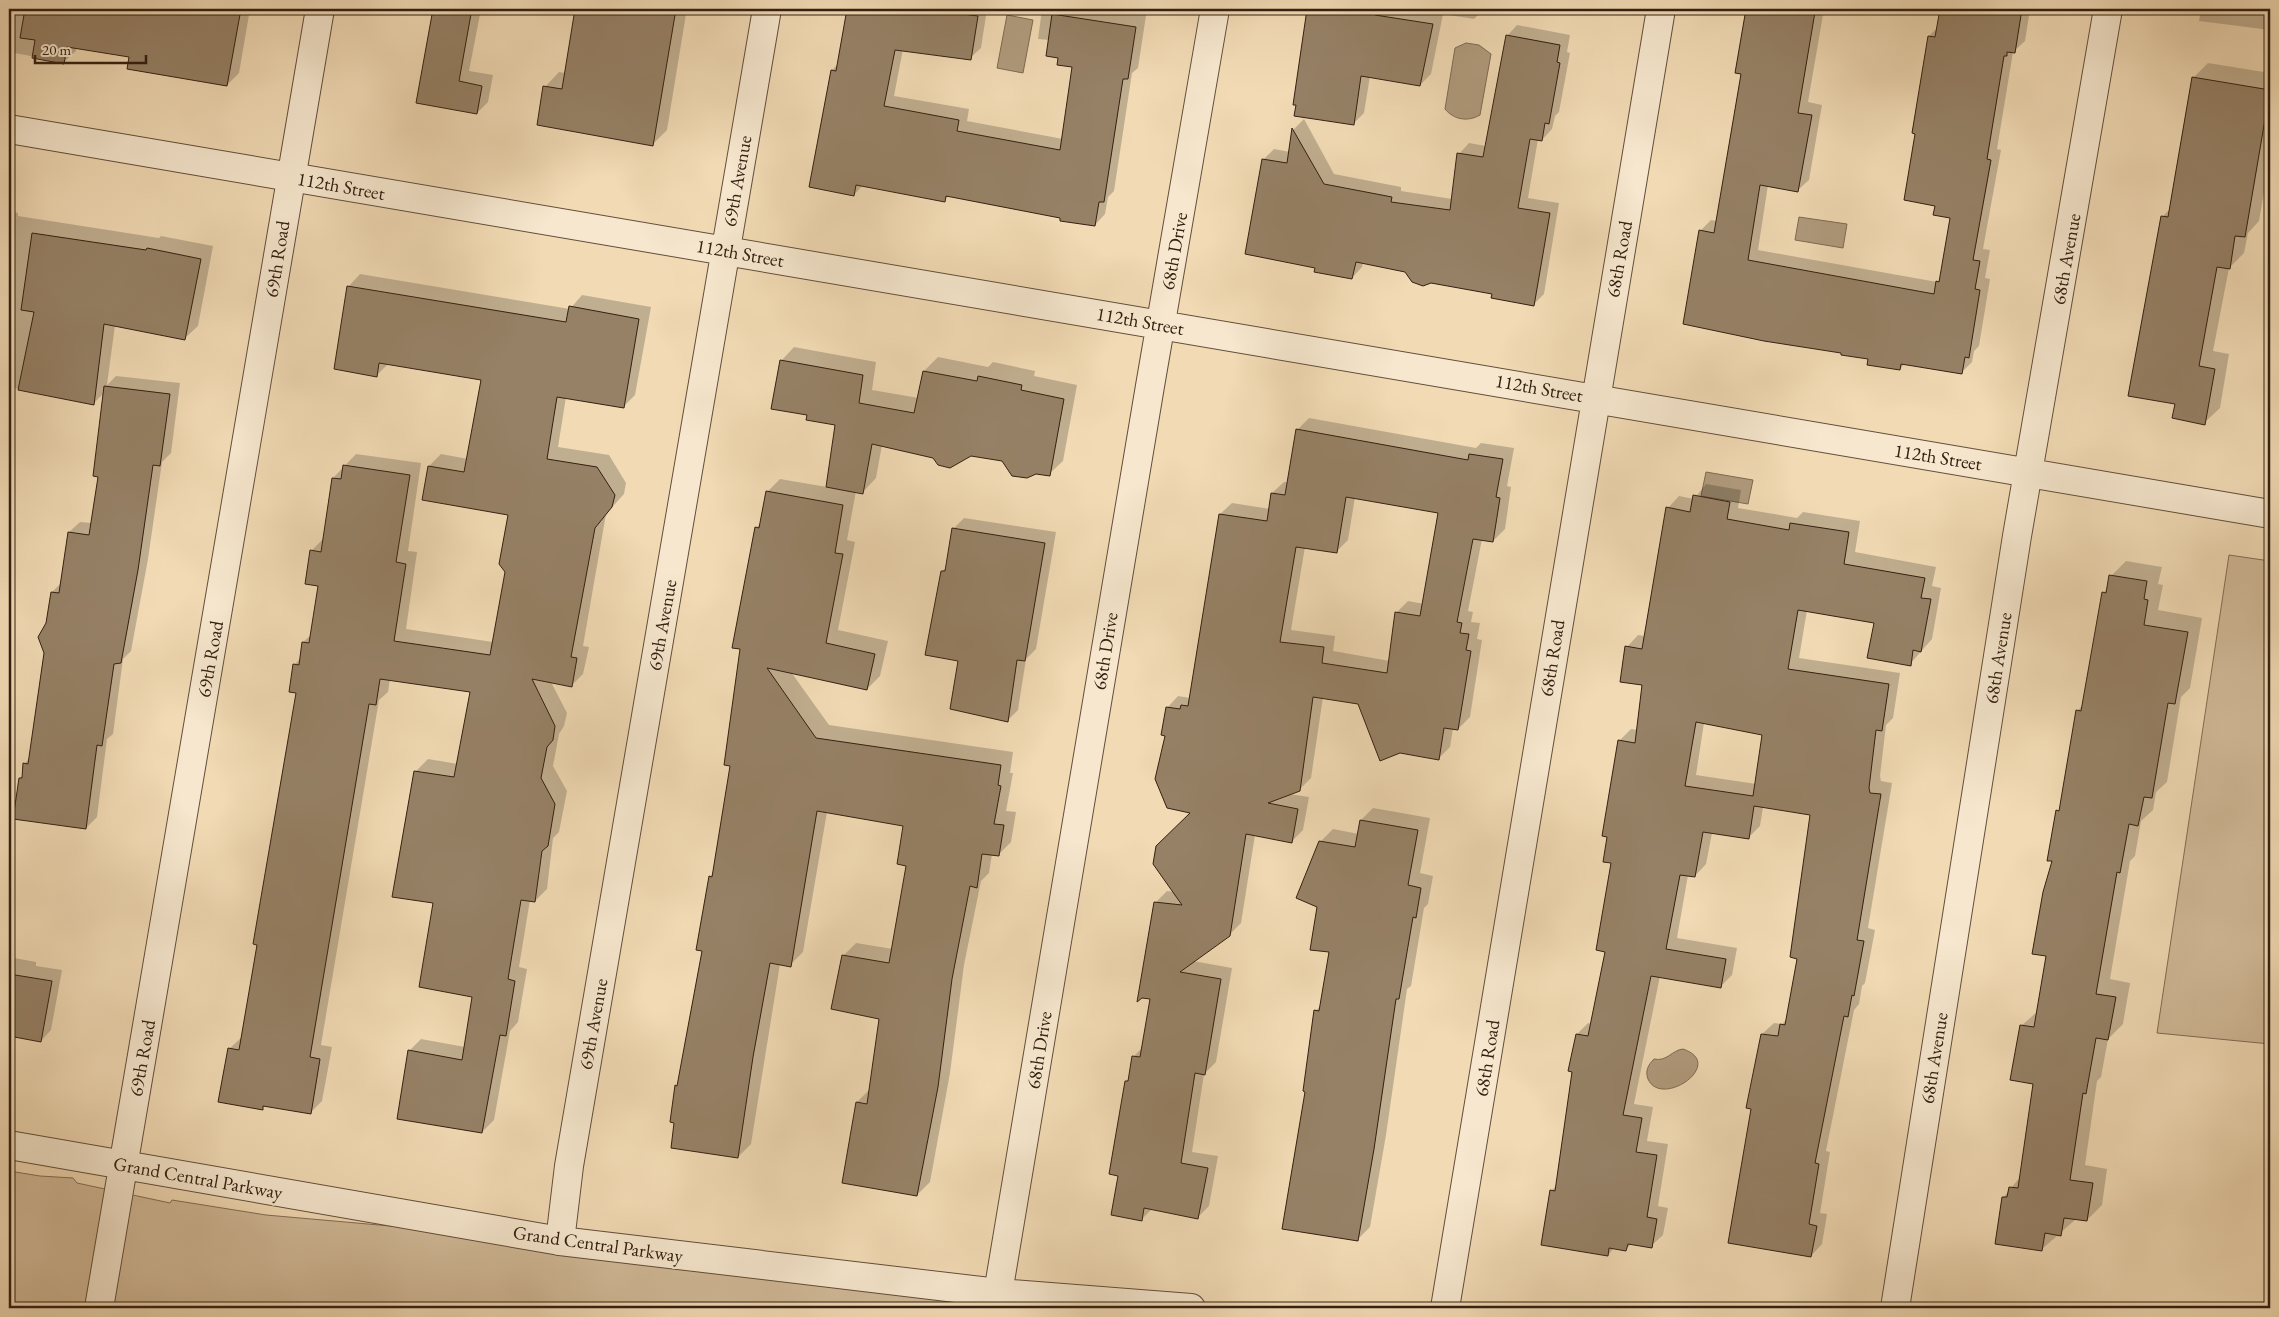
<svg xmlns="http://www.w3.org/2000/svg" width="2279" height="1317" font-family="'EB Garamond',serif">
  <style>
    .green { fill: #d1ba98; stroke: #826d54 }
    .water { fill: #b09b7d; stroke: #7e6a52 }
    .shadow { fill: #0003; fill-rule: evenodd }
    .building { fill: #968166; stroke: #332011; fill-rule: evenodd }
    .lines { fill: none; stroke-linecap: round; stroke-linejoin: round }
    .minor-casing { stroke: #624e3a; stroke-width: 30 }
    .tertiary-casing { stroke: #624e3a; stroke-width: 30 }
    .minor { stroke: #f6e7ce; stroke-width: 28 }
    .tertiary { stroke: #f6e7ce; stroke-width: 28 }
    .labels { text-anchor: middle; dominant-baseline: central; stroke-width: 4.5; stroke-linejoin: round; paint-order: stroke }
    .street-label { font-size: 19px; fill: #332011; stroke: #f6e7ce }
  </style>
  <rect width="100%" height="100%" fill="#f1dab4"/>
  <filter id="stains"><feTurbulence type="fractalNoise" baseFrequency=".004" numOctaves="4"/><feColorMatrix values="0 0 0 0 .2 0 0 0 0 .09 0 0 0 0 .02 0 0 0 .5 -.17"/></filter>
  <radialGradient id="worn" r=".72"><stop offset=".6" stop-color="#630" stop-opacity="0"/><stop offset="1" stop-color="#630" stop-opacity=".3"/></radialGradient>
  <path class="green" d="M2229 555 2270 561V1044L2157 1033Z
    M9 1171 40 1176 73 1178 77 1183 170 1203 172 1200 266 1215 560 1241 1191 1308H9Z"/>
  <path class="water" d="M1007 15 1033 20 1023 73 997 68Z
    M1466 43 1479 45 1491 54 1480 115C1468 122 1454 120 1445 109L1455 48Z
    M1799 217 1847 224 1843 248 1795 240Z
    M1706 472 1753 480 1748 504 1701 496Z
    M1683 1049C1727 1064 1661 1109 1648 1079 1645 1071 1648 1065 1654 1059 1667 1062 1672 1050 1683 1049Z"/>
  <path class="shadow" d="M9 9H250L239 73 227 85 130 56 76 47V51L64 62 9 52Z
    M434 9H481L469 71 493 75 488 102 477 113 417 102Z
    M596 9H694L689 14H686L667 130 653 144 545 87 559 72 565 73 595 14Z
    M848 9H987L981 48 970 58 903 49 894 96 969 109 967 121 1063 139 1074 66 1059 57 1049 40 1038 39 1042 9H1147L1138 68 1132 73 1114 191 1108 197 1105 214 1095 225 1062 216 949 196 944 200 863 185 854 195 810 186 832 70 839 63Z
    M1306 9H1411L1439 13V9H1480L1479 14 1474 19 1443 14 1431 74 1420 85 1370 76 1364 113 1354 123 1308 9Z
    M1747 9H1824L1808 102 1822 105 1809 180 1798 190 1768 185 1758 250 1937 282 1941 278 1951 217 1936 205 1917 133 1913 132 1929 36 1938 27 1941 9H2030L2025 41 2013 52 1997 149 2001 150 1983 249 1990 250 1985 278 1990 279 1979 346 1974 351 1972 362 1961 373 1905 363 1900 369 1869 358 1700 231 1711 220 1717 221 1742 73 1737 72Z
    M2201 9H2270V30L2199 21Z
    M1517 25 1570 35 1567 52 1570 53 1559 112 1555 116 1552 129 1542 140 1538 139 1528 198 1559 203 1544 294 1533 305 1406 270 1363 262 1362 267 1352 278 1317 267 1264 159 1274 149 1290 152 1294 129 1304 119 1334 174 1401 187V191L1452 199 1459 154 1469 143 1486 146 1507 36Z
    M2208 63 2270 73V157L2259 221 2248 233 2244 253 2229 268 2213 351 2229 354 2220 408 2204 423 2176 403 2162 217 2171 208 2193 78Z
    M9 211 18 213V216L159 238 161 236 213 246 198 326 185 338 115 325 107 385 116 376 180 383 171 453 162 462 148 559 131 651 123 659 113 734 107 739 97 817 86 828 20 778 23 775 24 764 30 758 46 653 52 592 62 582 69 532 80 522 92 523 99 476 105 392 93 404 15 388 9 420Z
    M360 274 570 309 582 295 651 307 635 395 623 407 566 397 558 447 609 455 626 483 624 494 606 514 583 646 589 647 583 674 571 686 551 682 567 713 564 726 559 734 553 766 567 791 559 832 553 838 547 889 535 901 530 900 519 967 527 969 518 1022 510 1031 494 1120 482 1132 409 1051 421 1039 465 1047 474 996 434 902 416 771 428 759 458 764 472 691 390 679 388 692 379 700 321 1045 332 1047 322 1101 310 1113 265 1105 262 1109 229 1049 242 1037 297 692 294 665 301 658 303 642 312 634 319 585 311 551 323 539 333 478 356 454 421 463 408 551 417 552 406 629 493 642 506 572 510 514 429 466 441 454 468 459 483 379 388 364 376 376 348 287Z
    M794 347 876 362 872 390 919 398 924 371 938 357 988 367 993 362 1035 371 1034 376 1077 385 1063 461 1049 474 1002 460 971 455 934 457 882 445 876 478 863 492 856 491 847 540 855 542 838 630 888 641 880 676 867 689 791 672 829 725 1013 752 1010 773H1013L1006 811 1016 812 1011 842 998 855 992 854 989 873 981 881 964 965 950 1073 930 1182 917 1195 857 1102 870 1089 881 1018 843 956 856 943 893 949 907 865 904 825 827 812 803 952 790 965 780 964 751 1144 738 1157 676 1122V1086L679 1084 703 950 710 877 713 873 731 765 756 528 762 522 767 492 780 479 827 487 837 424 808 414 781 361Z
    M1309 418 1476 448 1481 443 1514 448 1507 486 1511 487 1505 529 1493 541 1482 539 1468 611 1473 612 1471 622 1480 623 1477 639 1482 640 1470 717 1458 729 1453 728 1450 747 1439 758 1359 703 1323 697 1311 778 1299 790 1289 794 1309 797 1303 830 1291 842 1255 835 1241 923 1229 935 1193 961 1232 968 1216 1062 1204 1074 1192 1152 1218 1156 1209 1206 1198 1217 1152 1209 1141 1220 1120 1175 1126 1081 1130 1078 1133 1057 1144 1046 1152 998 1155 903 1167 891 1175 892 1192 812 1166 735 1167 708 1178 696 1190 698 1220 514 1232 503 1270 509 1272 493 1284 482H1289L1297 430ZM1355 497 1440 511 1424 604 1408 601 1396 613 1390 661 1333 651 1335 636 1291 630 1305 547 1336 552 1348 540Z
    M1706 484 1741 490 1738 508 1797 518 1803 512 1860 521 1855 552 1936 567 1932 586 1941 588 1932 639 1910 664 1875 622 1807 610 1799 658 1900 673 1893 718 1886 725 1880 776 1881 781 1892 783 1868 928 1875 930 1865 983 1862 986 1859 1004 1854 1010 1826 1151 1830 1152 1820 1213 1827 1214 1822 1244 1811 1256 1752 1108 1762 1034 1774 1023 1782 1024 1788 1018 1798 958 1811 814 1763 807 1760 826 1748 838 1712 833 1706 864 1695 876 1688 875 1677 938 1737 948 1732 975 1720 987 1660 976 1634 1104 1653 1107 1647 1141 1668 1144 1658 1206 1668 1208 1663 1235 1651 1246 1632 1243 1626 1249 1615 1247 1608 1255 1551 1191 1557 1185 1577 1034 1588 1023 1592 1024 1607 951 1619 741 1631 729 1638 730 1644 684 1627 647 1638 635 1645 636 1668 508 1679 496 1694 499ZM1704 723 1764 734 1756 784 1696 775Z
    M964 518 1056 532 1036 649 1026 659 1018 710 1007 721 959 660 942 571 947 567 953 529Z
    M2126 561 2162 567 2158 584 2163 585 2158 610 2202 618 2190 688 2181 697 2167 782 2156 792 2153 810 2141 821 2135 856 2130 861 2110 979 2130 983 2123 1024 2108 1039 2101 1077 2097 1081 2085 1165 2107 1169 2102 1205 2087 1220 2076 1219 2041 1250 2003 1198 2021 1176 2034 1083 2021 1026 2038 1011 2047 955 2057 811 2061 808 2077 711 2083 705 2103 593 2108 588 2111 576Z
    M1373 808 1430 818 1420 873 1433 876 1428 904 1424 908 1411 986 1407 989 1386 1135 1370 1227 1357 1240 1307 1090 1315 1011 1322 1005 1330 951 1319 906 1320 842 1333 829 1359 834 1361 820Z
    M9 957 36 962V966L62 970 51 1030 41 1041 9 1035Z"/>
  <path class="building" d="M25 9H241L227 86 127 69 129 57 67 47 64 64 32 58 35 40 20 38Z
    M433 9 471 14 459 81 482 86 477 114 416 103Z
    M575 9H676L653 146 537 125 543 86 562 89Z
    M847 9H948L947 12 978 16 971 60 895 50 884 106 959 120 957 131 1060 150 1072 67 1057 65 1058 58 1046 56 1052 14 1136 27 1128 79H1123L1104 202H1099L1095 226 1060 221V218L946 196 945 202 856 185 854 196 809 187 831 70 836 71Z
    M1307 9H1375V15L1433 24 1420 86 1361 76 1354 125 1294 116 1296 105H1293Z
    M1746 9H1799L1815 12 1798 113 1812 115 1798 192 1760 185 1748 260 1934 294 1936 281 1939 282 1950 218 1933 215 1935 206 1904 200 1915 134 1912 133 1928 36 1935 37 1940 9H2022L2015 53 2007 52V56H2004L1987 159 1991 160 1973 260 1980 261 1975 289 1980 290 1969 358 1965 357 1962 374 1901 364 1900 370 1867 365 1868 359 1841 355V353L1764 341 1683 324 1699 230 1714 233 1741 74 1735 73Z
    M1506 35 1560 45 1557 62 1560 63 1549 124 1545 123 1542 141 1530 139 1518 208 1550 213 1534 306 1491 298 1492 294 1431 283 1423 286 1412 282 1405 272 1356 262 1352 279 1314 272 1315 268 1245 254 1262 159 1287 163 1292 128 1324 184 1392 197 1391 202 1450 210 1457 153 1483 157Z
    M2192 77 2270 90 2245 237 2235 236 2230 269 2217 267 2199 366 2215 369 2205 425 2172 418 2175 404 2128 396 2161 216 2168 217Z
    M32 233 146 250 147 248 201 259 185 340 104 324 94 405 18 390 34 312 21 310Z
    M347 286 566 322 569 306 639 319 624 408 557 397 547 459 597 467 615 495 612 507 595 528 571 657 577 658 572 687 532 679 555 726 553 740 547 747 541 778 555 804 548 846 542 851 535 902 521 900 508 979 515 981 506 1036 500 1035 482 1133 397 1119 408 1050 462 1060 472 997 419 987 433 903 392 897 414 771 454 777 470 692 380 679 376 705 369 704 310 1057 320 1059 311 1114 263 1106V1110L218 1102 228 1048 239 1050 257 945 253 944 296 693 289 692 293 664 299 665 302 642 309 643 318 586 305 584 310 550 321 552 332 478 341 479 343 465 410 475 396 562 406 564 394 641 490 655 505 572 499 564 508 515 422 500 428 466 464 472 481 380 379 363 377 377 334 369Z
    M780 360 863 375 859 403 914 413 923 371 977 381 978 376 1022 385 1021 390 1064 399 1050 476 1036 474 1027 478 1012 476 1002 461 971 456 950 468 938 465 933 458 872 444 863 494 826 487 835 425 806 420 807 415 771 409Z
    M104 386 170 394 160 466 153 465 138 570 121 663 114 664 102 746 97 745 86 829 13 819 19 778H22L23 763 28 764 44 653 38 637 46 623 51 592 59 593 68 532 89 535 98 477 93 476Z
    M1296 429 1468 460 1469 454 1503 459 1496 497 1500 498 1493 542 1473 539 1457 622 1462 623 1460 633 1469 634 1466 650 1471 651 1458 730 1444 728 1439 760 1400 753 1380 761 1358 704 1313 697 1300 791 1268 803 1298 809 1292 843 1246 834 1230 936 1180 972 1221 979 1205 1075 1195 1073 1181 1163 1208 1168 1198 1219 1144 1208 1142 1221 1111 1215 1118 1176 1109 1174 1125 1081H1128L1132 1056 1140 1057 1150 999 1142 998 1137 1002 1154 902 1182 905 1153 864 1156 846 1190 813 1167 808 1155 779 1165 736 1161 735 1166 707 1180 709 1181 705 1188 706 1219 514 1267 521 1271 493 1285 495ZM1346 497 1438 513 1420 616 1395 612 1387 673 1322 663 1324 647 1280 642 1296 547 1337 553Z
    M766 491 843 505 835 553 843 554 826 643 875 654 867 690 767 668 816 738 1001 765 998 785 1001 786 994 824 1004 825 999 856 982 854 977 888 970 886 952 979 938 1087 917 1196 842 1183 856 1102 867 1104 879 1019 831 1009 842 955 889 963 906 866 897 864 903 826 817 811 791 967 770 963 753 1057 738 1158 671 1148 674 1123 670 1122 675 1085 677 1086 702 951 696 950 709 876 712 877 730 766 724 765 740 649 732 648 755 527 759 528Z
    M1693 495 1730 502 1727 519 1789 530 1790 523 1849 532 1844 564 1925 578 1921 598 1931 599 1921 652 1913 650 1911 666 1867 658 1874 623 1798 610 1788 669 1889 684 1882 731 1876 730 1869 788 1870 793 1881 794 1857 940 1864 941 1854 996 1852 995 1848 1017 1844 1016 1815 1163 1819 1164 1809 1224 1817 1226 1811 1257 1728 1243 1751 1109 1746 1108 1761 1034 1778 1036 1780 1024 1785 1025 1797 959 1790 957 1810 815 1754 806 1749 839 1703 832 1695 877 1680 875 1666 949 1726 959 1721 988 1651 976 1623 1115 1642 1118 1636 1152 1657 1155 1647 1217 1657 1219 1652 1248 1628 1244 1626 1251 1609 1248 1608 1256 1541 1245 1550 1190 1555 1191 1572 1072 1568 1071 1576 1034 1588 1036 1605 952 1596 950 1611 863 1603 862 1607 837 1602 836 1618 740 1635 743 1642 685 1620 682 1625 646 1642 649 1666 507 1690 512ZM1696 722 1762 735 1753 796 1685 786Z
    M952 528 1045 543 1025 661 1017 660 1008 722 950 709 958 661 925 655 941 571H945Z
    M2109 575 2147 581 2144 599 2148 600 2144 625 2188 632 2175 704 2168 703 2152 798 2144 797 2138 826 2129 824 2120 873 2117 872 2096 994 2116 997 2108 1040 2096 1038 2086 1094 2083 1093 2070 1180 2093 1183 2087 1221 2064 1218 2061 1236 2045 1233 2042 1251 1995 1244 2002 1197H2007L2009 1187 2018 1188 2033 1084 2010 1080 2020 1025 2034 1027 2046 956 2032 954 2043 892 2052 861H2047L2056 810 2059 811 2076 710 2081 711 2102 592 2106 593Z
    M1360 820 1418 830 1408 885 1421 888 1416 918 1413 917 1399 999H1396L1374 1149 1358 1241 1282 1229 1305 1092 1303 1091 1314 1010 1319 1011 1329 952 1310 950 1317 907 1296 898 1319 841 1355 847Z
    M9 974 52 981 41 1042 9 1036Z"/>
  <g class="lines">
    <g class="minor-casing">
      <path id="minor" d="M9 129 2270 514
        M560 1241 569 1166 767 9
        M998 1293 1150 386 1215 9
        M1445 1308 1661 9
        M1895 1308 2017 536 2108 9"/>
    </g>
    <g class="tertiary-casing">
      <path id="tertiary" d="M9 1145 560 1241 998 1293 1191 1308
        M99 1308 320 9"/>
    </g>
    <use href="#minor" class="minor"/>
    <use href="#tertiary" class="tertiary"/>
  </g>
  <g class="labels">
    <g class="street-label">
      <text transform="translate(737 181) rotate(-80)">69th Avenue</text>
      <text transform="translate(341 186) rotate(10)">112th Street</text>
      <text transform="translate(1174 251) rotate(-80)">68th Drive</text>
      <text transform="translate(740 253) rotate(10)">112th Street</text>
      <text transform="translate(277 259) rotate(-81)">69th Road</text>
      <text transform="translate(1619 259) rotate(-80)">68th Road</text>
      <text transform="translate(2066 259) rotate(-80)">68th Avenue</text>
      <text transform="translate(1140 321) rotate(10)">112th Street</text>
      <text transform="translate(1539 388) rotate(10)">112th Street</text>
      <text transform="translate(1938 457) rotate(9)">112th Street</text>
      <text transform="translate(662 625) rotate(-80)">69th Avenue</text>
      <text transform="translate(1105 651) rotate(-81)">68th Drive</text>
      <text transform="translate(1552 658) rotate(-81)">68th Road</text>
      <text transform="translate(1998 658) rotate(-81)">68th Avenue</text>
      <text transform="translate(210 659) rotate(-80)">69th Road</text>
      <text transform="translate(593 1024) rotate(-80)">69th Avenue</text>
      <text transform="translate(1039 1050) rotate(-81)">68th Drive</text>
      <text transform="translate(142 1058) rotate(-80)">69th Road</text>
      <text transform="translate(1487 1058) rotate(-81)">68th Road</text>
      <text transform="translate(1934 1058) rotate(-81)">68th Avenue</text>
      <text transform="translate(198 1178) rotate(10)">Grand Central Parkway</text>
      <text transform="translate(598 1244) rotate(8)">Grand Central Parkway</text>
    </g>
  </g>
  <rect width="2279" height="1317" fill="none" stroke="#f1dab4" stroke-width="30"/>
  <rect x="10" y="10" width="2259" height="1297" fill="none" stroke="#332011" stroke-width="2.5"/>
  <rect x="15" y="15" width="2249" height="1287" fill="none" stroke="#332011"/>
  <path d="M35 55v8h111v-8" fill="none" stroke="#332011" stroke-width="2.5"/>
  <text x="42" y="55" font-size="15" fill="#332011" stroke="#f6e7ce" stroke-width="4" paint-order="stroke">20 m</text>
  <rect width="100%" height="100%" filter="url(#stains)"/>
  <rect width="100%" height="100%" fill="url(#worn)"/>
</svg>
